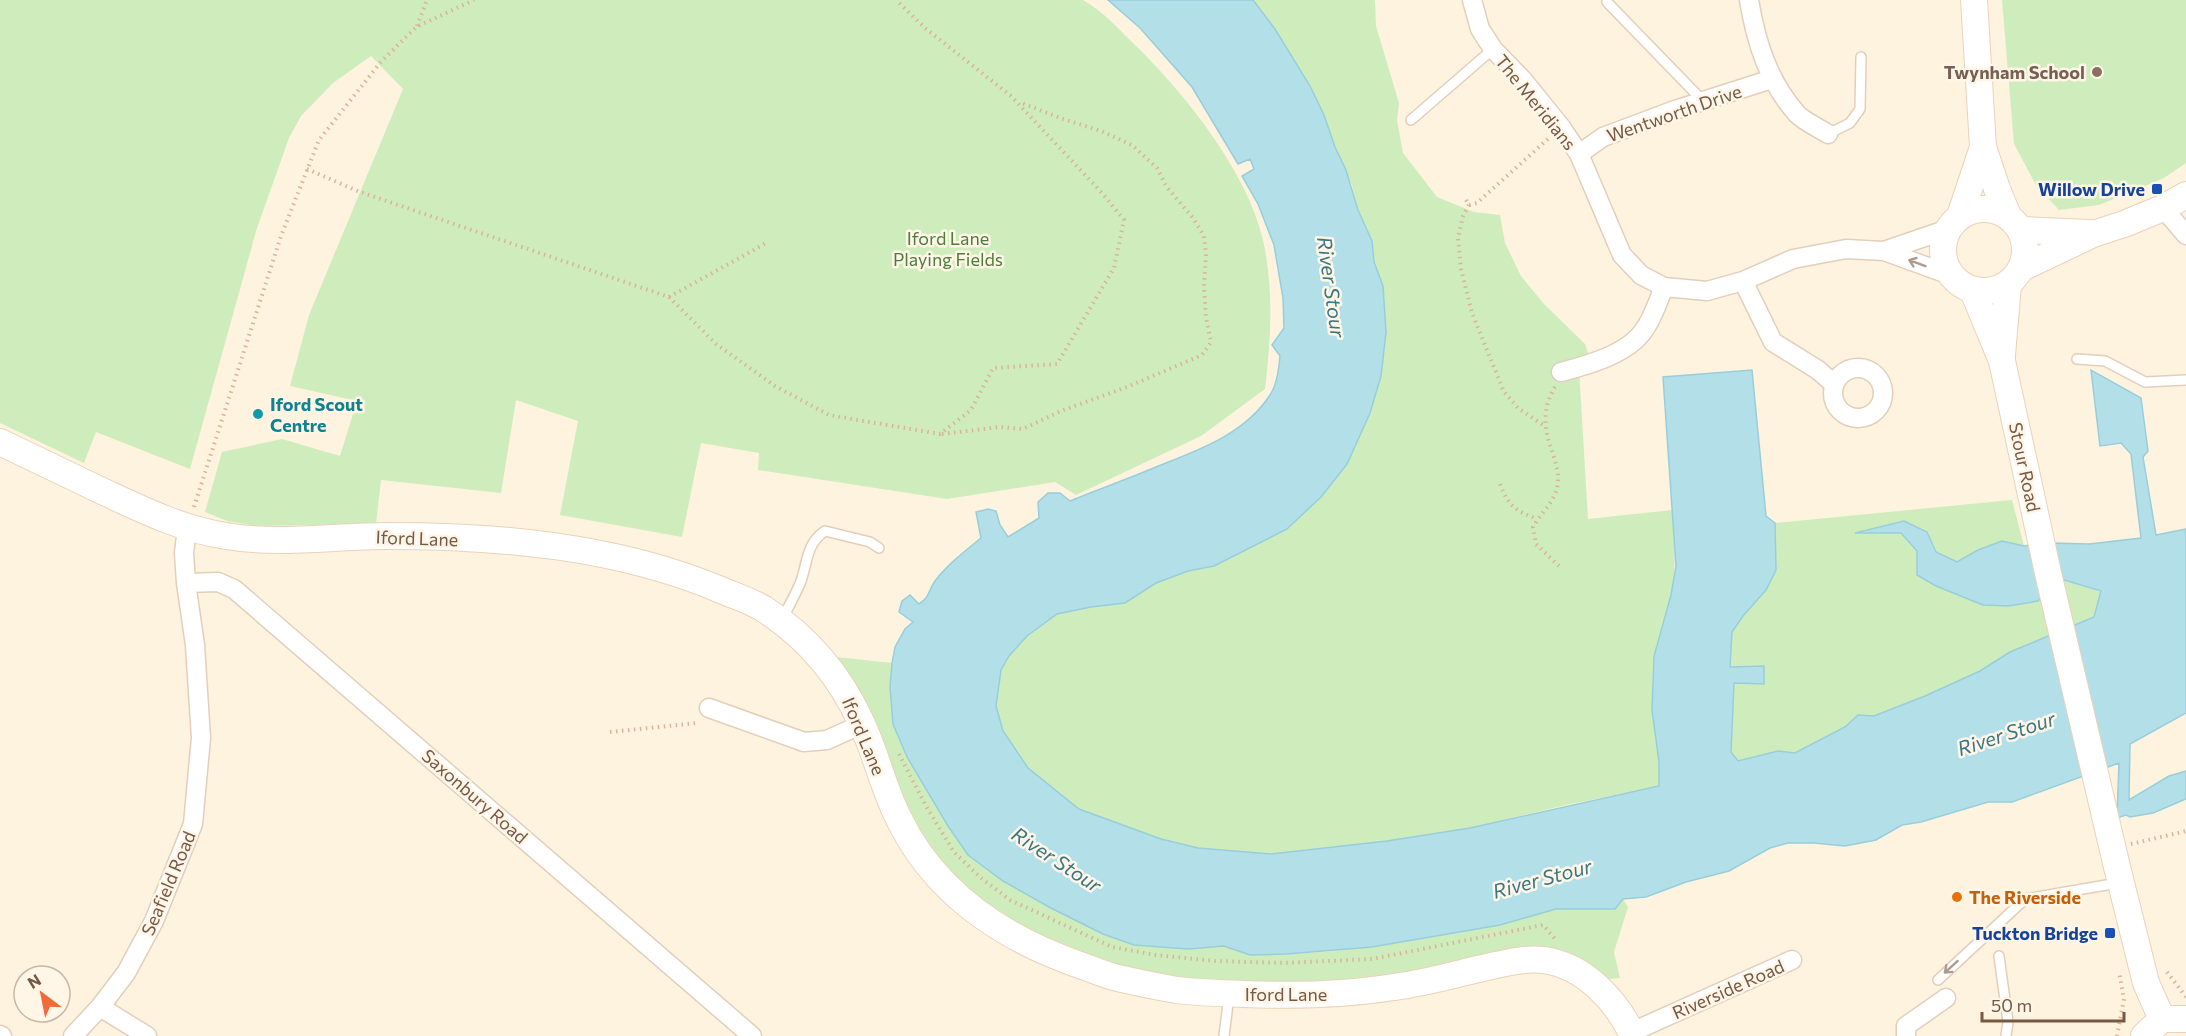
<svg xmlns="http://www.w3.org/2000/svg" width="2186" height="1036" font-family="Commissioner,sans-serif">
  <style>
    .green { fill: #cfecbd }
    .water { fill: #b3dfe8; stroke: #98cedb; stroke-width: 1.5 }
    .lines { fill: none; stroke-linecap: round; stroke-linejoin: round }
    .lane-casing { stroke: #e2cfbb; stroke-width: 12 }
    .street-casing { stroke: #e2cfbb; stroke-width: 21 }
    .secondary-casing { stroke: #ead2ba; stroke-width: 28 }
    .path { stroke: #dab499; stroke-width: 4; stroke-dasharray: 1.5 4.5; stroke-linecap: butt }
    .lane { stroke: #fff; stroke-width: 9 }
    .street { stroke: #fff; stroke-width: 18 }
    .secondary { stroke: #fff; stroke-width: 26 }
    .oneway { stroke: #ad9b8f }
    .education-dot { fill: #8d6e63; stroke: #fff6e7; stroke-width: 2 }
    .transit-dot { fill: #1a4fb4; stroke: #fff6e7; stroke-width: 2 }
    .culture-dot { fill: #0f9aa8; stroke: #fff6e7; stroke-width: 2 }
    .food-dot { fill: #e8710a; stroke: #fff6e7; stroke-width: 2 }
    .labels { text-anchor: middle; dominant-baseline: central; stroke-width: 5; stroke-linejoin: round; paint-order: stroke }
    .education-label { font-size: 18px; font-weight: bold; fill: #785e54; stroke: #fff6e7; text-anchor: end }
    .street-label { font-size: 18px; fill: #765845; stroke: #fff6e7 }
    .transit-label { font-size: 18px; font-weight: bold; fill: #164399; stroke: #fff6e7; text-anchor: end }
    .park-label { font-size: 18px; fill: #4d7d3c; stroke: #fff6e7 }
    .culture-label { font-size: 18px; font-weight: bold; fill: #0d838f; stroke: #fff6e7; text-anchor: start }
    .food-label { font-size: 18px; font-weight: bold; fill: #c56008; stroke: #fff6e7; text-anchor: start }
    .water-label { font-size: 20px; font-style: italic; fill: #3b7684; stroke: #fff6e7 }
  </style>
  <rect width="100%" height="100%" fill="#fef3df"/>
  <path class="green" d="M0 0H1083C1102 11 1116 26 1131 41 1182 90 1247 170 1263 240 1274 290 1271 339 1265 389L1201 436 1076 495 1055 482 947 499 758 470 759 453 701 443 682 537 560 515 578 421 516 400 501 493 381 480 376 524 256 526 227 521 205 512 222 452 282 439 340 456 357 401 290 386 309 315 403 89 371 56 333 83 301 116 289 138 257 228 190 469 96 432 84 463 0 423Z
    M1253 0H1375L1376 26 1399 103 1397 120 1403 153 1437 197 1474 212 1500 215 1505 243 1521 276 1544 304 1585 344 1592 364 1579 368 1588 519 1672 510C1674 539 1677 567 1671 596 1666 616 1657 637 1654 658 1649 701 1659 743 1660 786L1566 805 1470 828 1387 841 1271 854 1198 848 1161 839 1078 809 1028 768 1003 731 996 706 1001 670 1009 656 1027 636 1057 614 1091 607 1125 603 1156 583 1188 571 1214 566 1383 286 1374 262 1372 241 1358 210 1352 185 1335 147 1324 115 1310 86 1275 29Z
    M2002 0H2186V163L2164 178 2099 205 2059 210 2036 185 2014 144Z
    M2012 500 2024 546 2002 541 1978 550 1957 562 1936 552 1927 532 1878 528 1858 533H1901L1917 551 1936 586 1983 605 2058 578 2101 592 2094 617 2010 652 1980 671 1925 696 1874 716 1858 715 1845 727 1795 753 1778 751 1738 761 1731 752 1734 682 1764 667H1730L1732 632 1743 616 1766 590 1776 570 1775 523Z
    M818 655 892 663 890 687 893 724 907 757 948 826 968 855 1003 881 1049 907 1103 934 1134 945 1188 949 1224 946 1250 955 1323 952 1372 947 1500 925 1556 909H1615L1623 899 1628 907 1614 952 1620 978 1589 981 1565 966 1396 987 1113 977 937 878Z"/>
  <path class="water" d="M1108 0H1253L1275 29 1310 86 1324 115 1335 147 1346 170 1358 210 1372 241 1374 262 1383 286 1386 332 1381 376 1370 413 1347 464 1321 497 1287 529 1214 566 1188 571 1156 583 1125 603 1091 607 1057 614 1027 636 1009 656 1001 670 996 706 1003 731 1028 768 1079 809 1161 839 1198 848 1271 854 1387 841 1470 828 1659 786V762L1652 710 1654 656 1671 595 1676 566 1663 377 1752 370 1766 516 1775 523 1776 570 1766 590 1743 616 1732 632 1730 667 1764 666V684L1734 683 1731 752 1738 761 1778 751 1795 753 1845 727 1858 715 1874 716 1925 696 1980 671 2010 652 2094 617 2101 591 2058 578 2038 601 2009 606 1983 605 1936 586 1917 575V551L1901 533H1855L1904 521 1927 532 1936 552 1957 562 1978 550 2002 541 2024 546 2050 543 2089 544 2141 538 2131 454 2121 443 2100 446 2091 370 2141 398 2148 451 2143 457 2156 535 2186 529V713L2130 744 2129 800 2169 776 2186 771V799L2153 813 2130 817 2126 815 2117 818 2119 763 2012 802H1988L1921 822 1902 825 1876 840 1845 846 1814 843H1788L1770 848 1729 871 1686 882 1646 897 1623 899 1615 909H1556L1500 925 1372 947 1286 954 1250 955 1224 946 1188 949 1134 945 1103 934 1049 907 1003 881 968 855 948 826 907 757 893 724 890 687 892 663 895 647 905 629 913 622 899 612 902 601 910 595 919 604C930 597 928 591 935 581 947 565 965 551 981 538L976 512 988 509 996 511 1000 525 1008 537 1039 518 1038 502 1048 493H1060L1070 501C1099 489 1128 479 1156 467 1198 450 1244 435 1270 395 1277 385 1279 368 1280 356L1272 345 1284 328 1283 298 1274 245 1258 204 1242 176 1254 169 1250 159 1238 164 1192 87 1140 28Z"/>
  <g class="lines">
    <g class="lane-casing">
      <path id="lane" d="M1607 2 1703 101
        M1411 120 1493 49
        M1828 134 1850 123 1860 109 1861 57
        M2077 359 2105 361 2145 382 2186 380
        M782 620C788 607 796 594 801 581 808 561 806 544 825 531L870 542 879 548
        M1999 956 2008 1022 2006 1036
        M1938 980 2025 899 2118 883
        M1224 1036 1229 996"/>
    </g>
    <g class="street-casing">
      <path id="street" d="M1472 0 1480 29 1493 49 1523 80 1561 127 1579 154 1622 255 1641 275 1664 287 1707 291 1743 281 1793 259 1846 249 1884 251 1950 275
        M1749 0C1756 42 1768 81 1797 114 1805 122 1819 128 1828 134
        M1579 154 1603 137 1675 110 1772 79
        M2163 208 2186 235
        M1884 251 1948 229
        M1743 281 1773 342 1818 370 1834 384
        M1833 393a25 25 0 1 1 50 0a25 25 0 1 1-50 0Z
        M1561 372C1588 365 1628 354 1644 330 1653 318 1658 301 1664 287
        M186 583 218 582 234 589 752 1036
        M709 708 804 742 827 740 862 724
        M100 1007 147 1036
        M1632 1032 1792 960
        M0 1035 2 1036
        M73 1036 100 1007 126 973 154 921 193 824 201 738 195 645 186 583 184 553 187 528
        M1906 1036V1026L1946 998"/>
    </g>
    <g class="secondary-casing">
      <path id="secondary" d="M1974 0 1983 147 1997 189 2008 216
        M1943 250a41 41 0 1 1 82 0a41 41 0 1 1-82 0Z
        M1960 216 1983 147
        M2021 230 2089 233
        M2022 268 2093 234 2124 224 2163 208 2186 195
        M1973 291 2002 361 2048 573 2117 867 2146 983 2162 1019
        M2002 355 2008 285
        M0 442C34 458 68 475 102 491 143 510 181 529 226 536 278 545 334 536 387 536 499 536 617 546 721 590 735 596 751 601 764 609 807 637 840 676 861 722 876 753 883 788 899 819 935 893 1001 937 1077 964 1092 969 1106 976 1122 979 1140 983 1159 987 1177 990 1199 993 1222 993 1243 994 1294 996 1344 995 1394 987 1425 983 1456 974 1487 967 1505 963 1524 958 1543 960 1584 965 1617 1001 1633 1036
        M2144 1036 2162 1019H2186"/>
    </g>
    <path class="path" d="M417 26 427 0
      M307 169 360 192 669 297 716 344 775 386 829 415 940 434 971 410 993 368 1057 364 1114 268 1124 220 1103 194 1011 96 925 28 896 0
      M1466 200 1469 205 1477 203 1549 138
      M1469 205 1463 216 1458 238 1461 269 1472 313 1504 392 1518 408 1546 427
      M669 297 768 242
      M1555 387C1548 398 1544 413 1546 427 1548 451 1566 472 1554 496 1549 507 1539 516 1533 527L1536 544 1561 568
      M942 434 1000 427 1023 429 1061 411 1127 387 1202 355 1211 342 1206 318 1204 287 1206 254 1204 236 1193 218 1166 186 1157 168 1132 145 1101 131 1063 119 1019 102
      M1500 484C1509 507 1515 510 1537 519
      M194 507 281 236 319 140 380 63 416 27 474 0
      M610 732 697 723 698 721
      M899 754 926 806 954 852 981 878 1010 900 1112 947 1156 955 1215 961 1285 963 1372 959 1543 925 1556 940
      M2131 844 2186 831
      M2167 972 2186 997
      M2117 1036 2124 999 2119 972"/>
    <use href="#lane" class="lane"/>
    <use href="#street" class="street"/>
    <use href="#secondary" class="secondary"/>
  </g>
  <defs><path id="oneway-shaft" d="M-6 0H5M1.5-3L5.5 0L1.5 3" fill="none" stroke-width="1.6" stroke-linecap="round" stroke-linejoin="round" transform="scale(1.5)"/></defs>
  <g class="oneway">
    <use href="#oneway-shaft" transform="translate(1917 263) rotate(-160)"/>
    <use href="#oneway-shaft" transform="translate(1951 967) rotate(138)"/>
  </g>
  <circle class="education-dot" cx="2097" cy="72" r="6"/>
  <g class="transit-dot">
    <rect x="2151" y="183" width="12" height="12" rx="3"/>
    <rect x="2104" y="927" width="12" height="12" rx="3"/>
  </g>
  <circle class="culture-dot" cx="258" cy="414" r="6"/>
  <circle class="food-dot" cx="1957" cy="897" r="6"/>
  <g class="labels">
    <g class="education-label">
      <text x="2085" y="72">Twynham School</text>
    </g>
    <g class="street-label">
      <text transform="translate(1536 102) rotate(51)">The Meridians</text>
      <text transform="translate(1674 113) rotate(-19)">Wentworth Drive</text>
      <text transform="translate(2025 467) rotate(78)">Stour Road</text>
      <text transform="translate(417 538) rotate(2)">Iford Lane</text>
      <text transform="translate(864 736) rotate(67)">Iford Lane</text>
      <text transform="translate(475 796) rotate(41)">Saxonbury Road</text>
      <text transform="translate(168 883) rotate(-67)">Seafield Road</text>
      <text transform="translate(1728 989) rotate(-24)">Riverside Road</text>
      <text x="1286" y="994">Iford Lane</text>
    </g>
    <g class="transit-label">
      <text x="2145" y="189">Willow Drive</text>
      <text x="2098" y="933">Tuckton Bridge</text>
    </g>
    <g class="park-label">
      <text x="948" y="238">Iford Lane<tspan x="948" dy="21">Playing Fields</tspan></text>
    </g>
    <g class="culture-label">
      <text x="270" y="404">Iford Scout<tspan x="270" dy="21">Centre</tspan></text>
    </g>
    <g class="food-label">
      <text x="1969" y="897">The Riverside</text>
    </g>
    <g class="water-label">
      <text transform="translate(1332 287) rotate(82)">River Stour</text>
      <text transform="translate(2006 733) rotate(-18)">River Stour</text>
      <text transform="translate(1057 859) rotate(33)">River Stour</text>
      <text transform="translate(1542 878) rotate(-15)">River Stour</text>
    </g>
  </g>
  <g transform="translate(42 994) rotate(328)"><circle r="28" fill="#fff6e7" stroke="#c8b7a6" stroke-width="1.5"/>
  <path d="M0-4.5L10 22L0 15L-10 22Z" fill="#f16a3b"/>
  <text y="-9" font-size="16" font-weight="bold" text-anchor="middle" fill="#765845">N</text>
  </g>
  <path d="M1982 1012v9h142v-9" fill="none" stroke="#765845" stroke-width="3"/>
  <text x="1991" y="1012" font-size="18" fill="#765845" stroke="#fff6e7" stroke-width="4.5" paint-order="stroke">50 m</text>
</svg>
